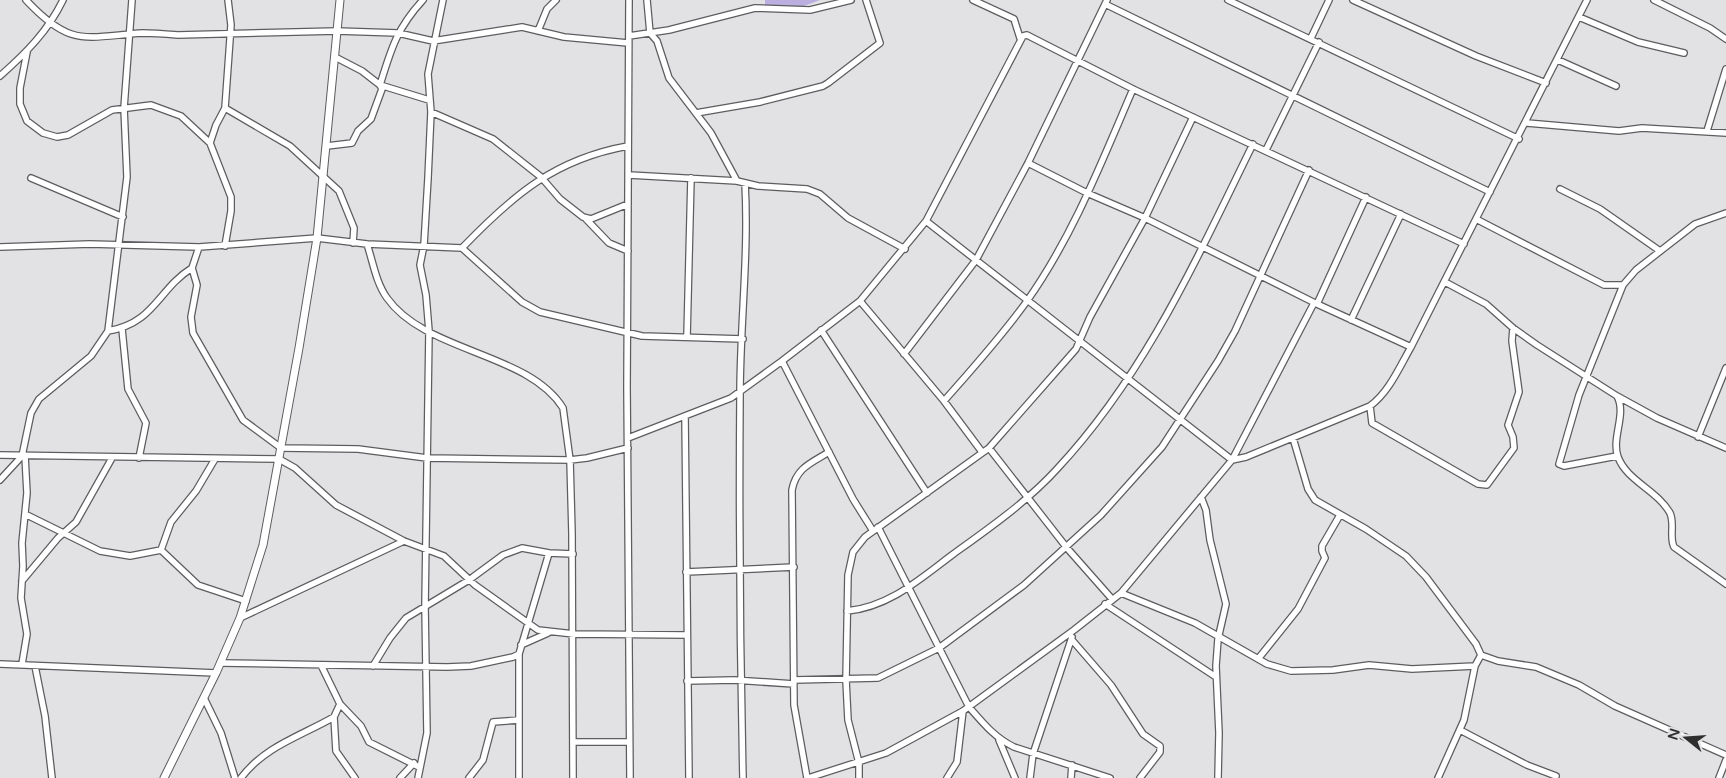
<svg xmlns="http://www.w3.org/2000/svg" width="1726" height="778" font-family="'Varela Round',sans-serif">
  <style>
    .pitch { fill: #baafde }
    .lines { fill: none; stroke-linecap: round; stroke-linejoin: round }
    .minor-casing { stroke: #5d5c5f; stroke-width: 8 }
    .tertiary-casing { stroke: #5d5c5f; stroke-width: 9 }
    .minor { stroke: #fff; stroke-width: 5.5 }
    .tertiary { stroke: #fff; stroke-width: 7 }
  </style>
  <rect width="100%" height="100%" fill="#e2e1e4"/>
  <path class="pitch" d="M765 0H820L804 6H765Z"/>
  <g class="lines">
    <g class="minor-casing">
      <path id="minor" d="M26 0C71 48 84 37 143 33 154 33 166 34 178 35L337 31 398 33 433 41 522 27 564 37 628 43
        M629 0 627 387 630 778
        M647 0 650 33 657 41 669 78 711 133 737 181
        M973 0 1014 19 1020 38
        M1228 0 1519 139
        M1353 0 1476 56 1546 83
        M1654 0 1710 28 1726 39
        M1105 4 1490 192
        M1579 17 1638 42 1684 53
        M538 31 547 9 556 0
        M629 36 669 30 755 8 810 10 851 0
        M1311 38 1329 0
        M27 52 20 88V104L27 121 43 133 57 137 68 135 112 110 151 105 181 116 210 143 231 197V211L225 246
        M335 57 362 71 380 85 429 100
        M1558 60 1616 86
        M0 76C26 53 48 31 63 0
        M225 108 290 146 339 191 354 228 353 243
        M431 112 493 139 541 177 560 199 583 217 591 219 628 204
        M696 113 760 102 823 86 828 83 880 43 866 0
        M1527 123 1619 131 1642 128 1726 133
        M1707 131 1726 69
        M210 143 216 125 225 108 231 25 228 0
        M327 146 352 143 358 131 371 119 382 89 380 85C391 49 397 28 423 0
        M1266 150 1319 42
        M1028 163 1087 193 1145 218 1317 304 1411 347
        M629 175 737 181 758 186 807 189 820 194 848 218 905 249
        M31 178 123 217
        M1560 189 1600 209 1660 251
        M586 219 609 243 628 251
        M1476 219 1604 285H1623
        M926 221 1232 460 1314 303
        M367 244C373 262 376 283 387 298 426 353 528 352 563 408L570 460 572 533 573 778
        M0 247 90 244 199 247 317 238 367 244 462 248 522 302 540 312 642 336 743 339
        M462 248C513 195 555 159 628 146
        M192 268 197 285 191 317 193 333 243 420 281 448 358 449 427 458 570 460 587 458 628 448
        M1445 282 1486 304 1513 328 1537 345 1617 396C1627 414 1611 438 1618 457 1627 481 1657 490 1670 513 1675 524 1669 537 1674 547L1726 584
        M860 301 944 401 982 452
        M1317 304 1366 197
        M1351 320 1401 214
        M122 329 128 389 146 423 139 458
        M821 330 927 493
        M108 331C155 323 158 289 192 268L199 247
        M687 337 691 178
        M904 354 976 260 1028 163 1107 0
        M1617 396 1657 418 1726 448
        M944 401C973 368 1002 336 1027 301 1073 236 1102 161 1133 89
        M1370 406 1372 423 1478 484 1487 485 1514 448 1513 437 1508 425 1519 392 1512 341 1513 328
        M685 416 689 778
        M1698 437 1726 368
        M628 438 731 398 782 361
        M1293 438 1308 489 1315 500 1366 529 1406 556 1426 577 1476 644 1481 655 1498 661 1536 667 1579 685 1615 706 1726 755
        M989 448 1067 548 1112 599
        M0 455 279 459 295 468 336 505 404 541 444 556 475 585 538 630 574 634 686 635
        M1617 456 1564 466 1559 464 1579 395 1623 285 1636 270 1695 224 1726 213
        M215 459 196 491 171 522 161 550 198 585 246 601
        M0 480 22 456 31 413 39 399 91 356 108 331 127 177 124 108 132 0
        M1201 497 1206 510 1210 540 1226 604 1218 639 1216 666 1219 733 1218 778
        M25 514 100 551 130 556 161 550
        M878 527 969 707C983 723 995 738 1014 747L1110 778
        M873 531 853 499 782 361 860 301 926 221 1023 36 1027 35 1133 89 1464 244
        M686 572 794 567
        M22 581 58 538 76 522 112 458
        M1121 593 1195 623 1267 664 1291 671 1333 670 1369 665 1412 669 1475 666
        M1105 604 1216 677
        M847 611C889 607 920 579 952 555 988 529 1027 502 1057 469 1145 375 1197 258 1253 144
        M240 618 404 541
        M1072 640 1111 685 1143 734 1160 746V752L1140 778
        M521 645 548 633
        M519 654V778
        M1258 659 1298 609 1325 558 1322 551V546L1340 515
        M221 663 447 667 471 666 513 657 519 654 549 553
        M0 664 216 673
        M22 664 27 634 21 598 23 566 22 543 27 493 25 456
        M321 665 340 704 361 726 369 742 419 767
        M35 666 45 716 52 778
        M373 666 390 638 406 618 469 580 503 555 522 548 549 553 573 554
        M794 680 878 678 939 648 1024 585 1101 515 1162 447 1218 361 1235 331 1309 170
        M687 681 734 680 794 684
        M204 698 221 733 235 778
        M340 704 334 717 336 751 355 778
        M1460 730 1527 765 1556 776
        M999 740 1015 778
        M573 742H629
        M241 778C265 746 301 736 334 717
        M400 778 414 763
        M418 778 427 733 425 606 429 331 426 295 420 265 424 245 428 178 431 112 428 74 443 0
        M469 778 483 760 493 722 519 720
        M743 778C740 651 739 523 740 395 740 325 749 254 745 183
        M807 778 794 705 792 490C796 468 811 463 829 452
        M808 778 886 753 963 711 1074 630 1121 593 1232 460 1246 457 1370 406C1389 392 1399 368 1411 347L1587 0
        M859 778V763L848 720 846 680 848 575 853 552 865 537 989 448 1076 349 1090 317 1145 218 1193 117
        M947 778 957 762 963 711
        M1030 778 1033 754 1072 637
        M1071 778 1072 765
        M1438 778 1464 720 1475 666 1481 655
        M1719 778 1726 760"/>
    </g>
    <g class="tertiary-casing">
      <path id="tertiary" d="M164 778 216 673 240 618 263 545 299 348 317 238 340 0"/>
    </g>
    <use href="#minor" class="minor"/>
    <use href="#tertiary" class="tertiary"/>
  </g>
  <g transform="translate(1686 738) rotate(287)" stroke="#e2e1e4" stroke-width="4" paint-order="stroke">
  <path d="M0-4L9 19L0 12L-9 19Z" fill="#2e2e2f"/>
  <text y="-8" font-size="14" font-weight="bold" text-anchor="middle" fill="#2e2e2f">N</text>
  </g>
</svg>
